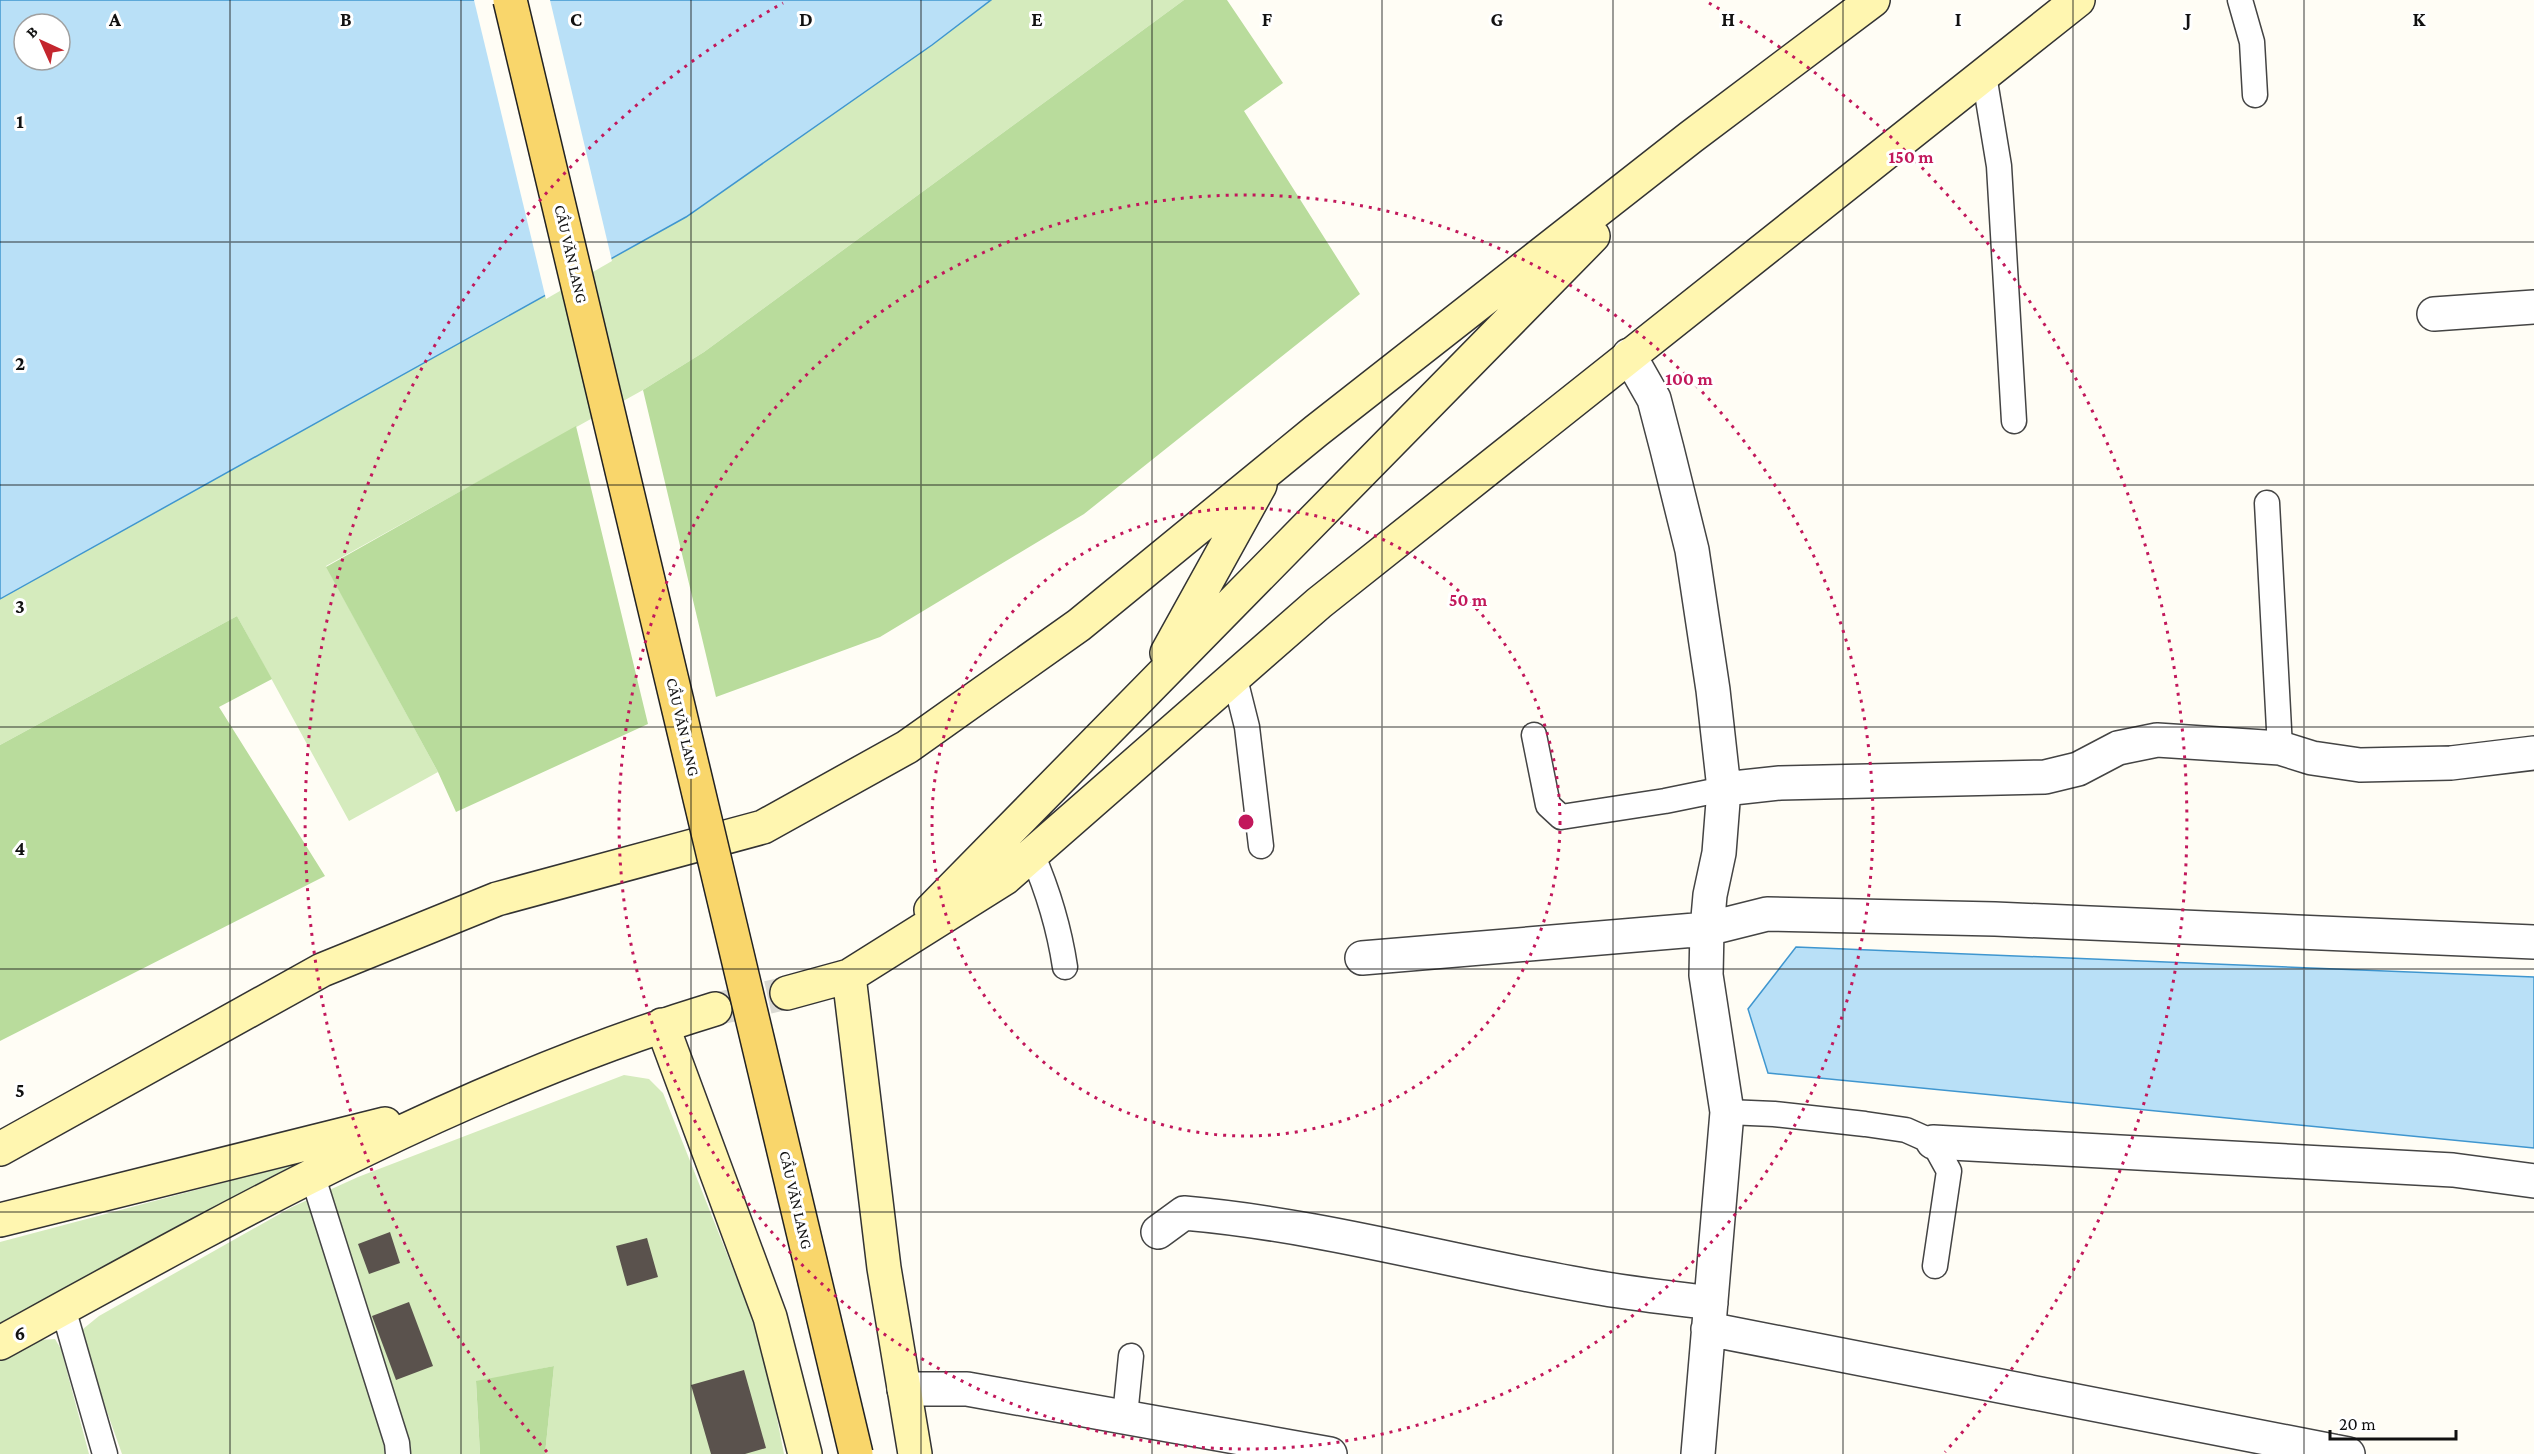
<svg xmlns="http://www.w3.org/2000/svg" width="2534" height="1454" font-family="'Crimson Pro',serif">
  <style>
    .green { fill: #d5ebbd; fill-rule: evenodd }
    .forest { fill: #b9dc9c }
    .water { fill: #b9e0f7; stroke: #3f96cf; stroke-width: 1.5; fill-rule: evenodd }
    .pier { fill: #fffdf5 }
    .building { fill: #5a524d }
    .lines { fill: none; stroke-linecap: round; stroke-linejoin: round }
    .secondary-tunnel { stroke: #dbdad3; stroke-width: 33; stroke-dasharray: 33 16; stroke-linecap: butt }
    .lane-casing { stroke: #444; stroke-width: 27 }
    .street-casing { stroke: #444; stroke-width: 36 }
    .secondary-casing { stroke: #333; stroke-width: 36 }
    .lane { stroke: #fff; stroke-width: 24 }
    .street { stroke: #fff; stroke-width: 33 }
    .secondary { stroke: #fff6b0; stroke-width: 33 }
    .primary-bridge-casing { stroke: #222; stroke-width: 36; stroke-linecap: butt }
    .primary-bridge { stroke: #f9d66b; stroke-width: 33 }
    .grid { fill: none; stroke: #111; stroke-width: 1.5; stroke-opacity: 0.55 }
    .ring { fill: none; stroke: #c2185b; stroke-width: 3; stroke-dasharray: 3 6 }
    .labels { text-anchor: middle; dominant-baseline: central; stroke-width: 6; stroke-linejoin: round; paint-order: stroke }
    .street-label { font-size: 16px; fill: #111; stroke: #fff }
    .grid-label { font-size: 20px; text-anchor: middle; font-weight: bold; fill: #111; stroke: #fff; stroke-width: 6; stroke-linejoin: round; paint-order: stroke }
    .centre { fill: #c2185b; stroke: #fff; stroke-width: 3 }
    .ring-label { font-size: 18px; text-anchor: middle; font-weight: bold; fill: #c2185b; stroke: #fff; stroke-width: 6; stroke-linejoin: round; paint-order: stroke }
  </style>
  <rect width="100%" height="100%" fill="#fffdf5"/>
  <path class="green" d="M0 0H1184L704 352 643 390 326 566 438 772 349 821 237 616 0 745ZM24 24H60V60H24Z
    M624 1075 649 1079 663 1093 762 1342 784 1454H545L554 1366 476 1382 480 1454H122L83 1344V1329L99 1316 292 1207 358 1177Z
    M301 1162 0 1325V1242Z
    M55 1339 61 1349 89 1454H0V1361L39 1340Z"/>
  <path class="forest" d="M1184 0H1227L1283 83 1244 111 1360 294 1084 514 880 637 716 697 643 390 704 352Z
    M576 426 648 724 456 812 438 772 326 567Z
    M237 616 272 679 219 707 325 876 0 1041V745Z
    M554 1366 545 1454H480L476 1381Z"/>
  <path class="water" d="M0 0H991L932 45 686 217 0 599ZM24 24H60V60H24Z
    M1796 947 2534 977V1148L1768 1073 1748 1009Z"/>
  <path class="pier" d="M474 0H550L612 261 546 299Z"/>
  <path class="building" d="M390 1232 400 1263 369 1274 358 1244Z
    M647 1238 658 1277 627 1286 616 1246Z
    M409 1302 433 1366 396 1380 372 1316Z
    M744 1370 766 1448 745 1454H711L691 1385Z"/>
  <g class="lines">
    <path class="secondary-tunnel" d="M720 1008 787 993"/>
    <g class="lane-casing">
      <path id="lane" d="M2240 0 2252 42 2255 95
        M1984 75 1999 166 2014 421
        M2267 503 2280 748
        M1234 675 1247 727 1261 846
        M1534 735 1548 805 1561 817 1665 801 1724 789
        M1032 854C1048 891 1059 927 1065 967
        M1727 1112 1774 1114 1865 1124 1906 1130 1933 1142 1949 1171 1935 1266
        M312 1174 397 1443 398 1454
        M63 1308 105 1454
        M1125 1416 1131 1356"/>
    </g>
    <g class="street-casing">
      <path id="street" d="M2434 314 2534 307
        M1724 789 1780 783 2045 777 2078 769 2118 748 2157 740 2280 748 2312 758 2360 765 2451 763 2534 753
        M1362 958 1707 929 1710 895 1719 853 1724 789 1713 690 1692 550 1667 449 1654 399 1629 355
        M1933 1142 2453 1170 2534 1181
        M1158 1232 1184 1213C1323 1225 1457 1264 1594 1287 1633 1294 1673 1298 1711 1303
        M1708 1329 2348 1454
        M904 1389H967L1330 1454
        M1698 1454 1727 1112 1706 975 1707 929 1767 914 1995 919 2534 942"/>
    </g>
    <g class="secondary-casing">
      <path id="secondary" d="M1167 653 1260 485
        M931 910 1593 236
        M849 976 884 1268 915 1454
        M787 993 849 976 1005 878 1319 603 2078 0
        M662 1025 770 1317 805 1454
        M0 1149 322 970 497 899 763 827 907 747 1079 625 1316 431 1691 137 1873 0
        M0 1220 385 1124
        M0 1343C231 1216 462 1086 715 1009"/>
    </g>
    <use href="#lane" class="lane"/>
    <use href="#street" class="street"/>
    <use href="#secondary" class="secondary"/>
    <g class="primary-bridge-casing">
      <path id="primary-bridge" d="M510 0 856 1454"/>
    </g>
    <use href="#primary-bridge" class="primary-bridge"/>
  </g>
  <path class="grid" d="M230 0V1454M461 0V1454M691 0V1454M921 0V1454M1152 0V1454M1382 0V1454M1613 0V1454M1843 0V1454M2073 0V1454M2304 0V1454M0 242H2534M0 485H2534M0 727H2534M0 969H2534M0 1212H2534"/>
  <g class="ring">
    <circle cx="1246" cy="822" r="314"/>
    <circle cx="1246" cy="822" r="627"/>
    <path d="M547 1452A941 941 0 0 1 783 3M1709 3A941 941 0 0 1 1945 1452"/>
  </g>
  <g class="labels">
    <g class="street-label">
      <text transform="translate(571 254) rotate(77)">CẦU VĂN LANG</text>
      <text transform="translate(683 727) rotate(77)">CẦU VĂN LANG</text>
      <text transform="translate(796 1200) rotate(77)">CẦU VĂN LANG</text>
    </g>
  </g>
  <g class="grid-label">
    <text x="115" y="26">A</text>
    <text x="346" y="26">B</text>
    <text x="576" y="26">C</text>
    <text x="806" y="26">D</text>
    <text x="1037" y="26">E</text>
    <text x="1267" y="26">F</text>
    <text x="1497" y="26">G</text>
    <text x="1728" y="26">H</text>
    <text x="1958" y="26">I</text>
    <text x="2188" y="26">J</text>
    <text x="2419" y="26">K</text>
    <text x="20" y="128">1</text>
    <text x="20" y="370">2</text>
    <text x="20" y="613">3</text>
    <text x="20" y="855">4</text>
    <text x="20" y="1097">5</text>
    <text x="20" y="1340">6</text>
  </g>
  <circle cx="1246" cy="822" r="9" class="centre"/>
  <g class="ring-label">
    <text x="1911" y="163">150 m</text>
    <text x="1689" y="385">100 m</text>
    <text x="1468" y="606">50 m</text>
  </g>
  <g transform="translate(42 42) rotate(315)"><circle r="28" fill="#ffffff" stroke="#a0a0a0" stroke-width="1.5"/>
  <path d="M0-4.5L10 22L0 15L-10 22Z" fill="#c4262e"/>
  <text y="-9" font-size="16" font-weight="bold" text-anchor="middle" fill="#111111">B</text>
  </g>
  <path d="M2330 1430v9h126v-9" fill="none" stroke="#111111" stroke-width="3"/>
  <text x="2339" y="1430" font-size="18" fill="#111111" stroke="#ffffff" stroke-width="4.5" paint-order="stroke">20 m</text>
</svg>
